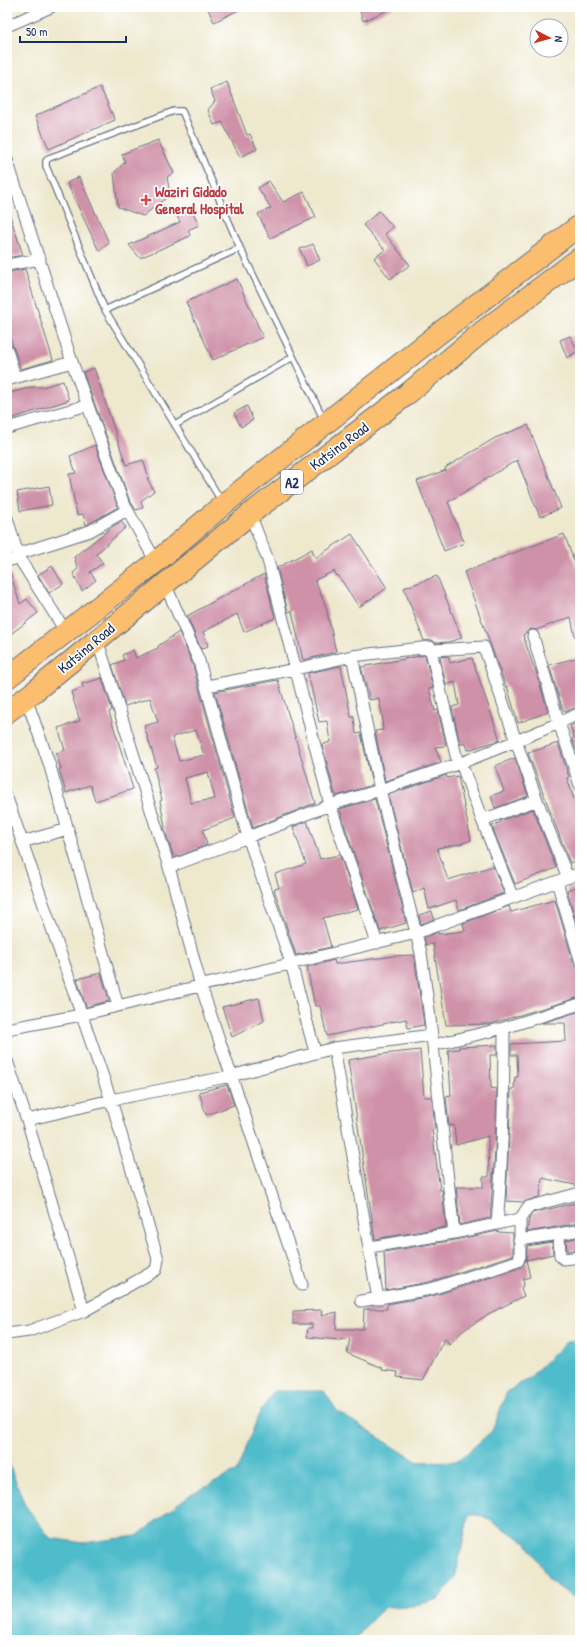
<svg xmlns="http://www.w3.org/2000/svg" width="587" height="1647" font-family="'Patrick Hand',sans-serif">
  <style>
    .water { fill: #50bccb; stroke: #367694 }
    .building { fill: #cf91a7; fill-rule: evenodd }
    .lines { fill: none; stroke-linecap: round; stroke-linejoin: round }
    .lane-casing { stroke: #657085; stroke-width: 8 }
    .street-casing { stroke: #657085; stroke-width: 13 }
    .highway-casing { stroke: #657085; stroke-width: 23 }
    .lane { stroke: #fff; stroke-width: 5.5 }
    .street { stroke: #fff; stroke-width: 11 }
    .highway { stroke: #fbbd6e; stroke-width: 21 }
    .health-dot { fill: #e0444e; stroke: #fff; stroke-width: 1.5 }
    .labels { text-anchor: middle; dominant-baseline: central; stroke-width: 3.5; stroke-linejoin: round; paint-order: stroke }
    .shield { fill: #fff; stroke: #5f6d8e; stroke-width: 1 }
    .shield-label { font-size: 14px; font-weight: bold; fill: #1b2f5e }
    .health-label { font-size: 15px; font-weight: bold; fill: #be3a42; stroke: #fff; text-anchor: start }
    .street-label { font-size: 15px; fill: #1b2f5e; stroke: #fff }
  </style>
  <rect width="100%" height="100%" fill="#fff"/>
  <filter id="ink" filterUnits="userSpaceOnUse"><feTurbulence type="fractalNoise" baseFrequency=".025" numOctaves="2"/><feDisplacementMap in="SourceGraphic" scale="8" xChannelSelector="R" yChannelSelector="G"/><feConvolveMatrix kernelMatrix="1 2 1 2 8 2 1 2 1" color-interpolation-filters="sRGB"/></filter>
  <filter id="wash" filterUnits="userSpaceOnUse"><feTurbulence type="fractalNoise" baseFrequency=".012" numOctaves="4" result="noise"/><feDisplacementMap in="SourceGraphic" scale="16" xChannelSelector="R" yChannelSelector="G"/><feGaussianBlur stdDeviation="0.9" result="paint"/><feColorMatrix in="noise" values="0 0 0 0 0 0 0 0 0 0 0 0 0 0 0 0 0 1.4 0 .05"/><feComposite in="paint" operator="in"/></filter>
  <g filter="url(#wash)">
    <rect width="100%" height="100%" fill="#eee8cd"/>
    <path class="water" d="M580 1338V1600L576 1599 550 1581 527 1543 483 1516 469 1514 455 1578 438 1599 414 1606 385 1607 365 1627 355 1640H7V1459L25 1505 50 1538 83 1543 137 1536 188 1496 237 1471 259 1414 274 1391H324L338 1412 418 1462 458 1461 492 1431 507 1392 529 1378 565 1343Z"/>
    <g id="blocks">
      <path class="building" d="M207 7H245L214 22Z
        M359 7H395L363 21Z
        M227 82 247 135 250 134 257 149 240 157 222 122 214 125 208 110 215 101 210 89Z
        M100 87 115 120 49 149 35 116Z
        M158 140 174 173 167 177 170 195 143 216 118 207 114 173 125 162 122 154Z
        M79 177 109 243 99 251 67 183Z
        M269 181 283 202 304 192 316 217 270 238 258 214 271 208 258 188Z
        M191 208 199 225 188 230 190 236 140 258 129 245 180 222 176 214Z
        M379 211 393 227 385 234 410 265 390 279 374 258 385 250 363 225Z
        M7 213H9L23 255 7 258Z
        M313 244 320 260 307 266 300 249Z
        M25 269 53 360 21 369 7 329V272Z
        M237 279 263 337 213 360 186 302Z
        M570 336 578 351 567 358 560 340Z
        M94 368 126 465 143 460 149 478H147L154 491 141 501 143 508 136 510 129 499 86 380 83 372Z
        M63 381 69 400 7 420V394L31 387H43Z
        M247 406 253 420 241 427 234 413Z
        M528 425 561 508 540 517 517 460 448 502 464 543 444 551 417 481 446 470 445 468 495 438Z
        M95 445 118 507 86 525 83 514 77 515 69 474 76 473 70 456Z
        M49 486 52 505 20 511 17 492Z
        M121 522 126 527 96 554 103 563 90 572 96 580 82 591 73 573 78 569 74 557 112 527Z
        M352 534 387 588 359 607 338 575 337 576 334 571 315 580 326 607 336 652 303 660 292 611 288 612 277 568 312 549 315 558Z
        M564 534 580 577V637H575L571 617 536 630 531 629 523 635 534 668H535L548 712 518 723 507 686 506 687 464 572Z
        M52 566 63 584 49 593 38 575Z
        M7 572H10L20 604 27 599 38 613 7 637Z
        M264 574 275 618 244 632 237 614 203 632 208 646 201 649 187 616Z
        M437 576 462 638 448 642 436 643 432 640 424 641 404 588Z
        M179 632 192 663 235 818 203 830 207 845 174 858 164 827H165L160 801 162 800 154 768 157 767 144 726 158 722 150 698 125 706 112 665 124 660 122 655 133 650 136 658 158 648V646ZM196 730 204 755 179 761 172 737ZM208 772 215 799 191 803 185 778Z
        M425 655 433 688 429 689 435 711 438 710 446 746 435 747 441 762 385 781 375 731 383 730 382 720H383L379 698 370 700 361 667Z
        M448 656 450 663 472 658 500 740 468 750 466 744H460L452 707 459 705 455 682 446 685 440 657Z
        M580 657V706L565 712 562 707 549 665Z
        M341 666 351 717H354L356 734 361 733 372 785 337 796 336 794H335L322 745 330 742 327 721 319 722 308 673Z
        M102 678 112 710 109 712 133 789 95 801 90 785 66 793 59 769H61L56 753 65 750 58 728 80 721 71 692 83 688 82 684Z
        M278 680 315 803 253 828 215 692Z
        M580 721V751H578L576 750 572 739 574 738 570 726Z
        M558 743 569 777 567 778 575 802 577 801 580 809V859L570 863 528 753Z
        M515 758 528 796 495 808 491 796 504 791 495 766Z
        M446 775 447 778 458 776 471 840 460 844 437 848 448 880 493 866 504 893 459 910 456 900 429 909 424 888 413 893 388 795Z
        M375 799 406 923 380 931 345 827 340 809Z
        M533 809 556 868 515 884 492 826 501 822 500 821Z
        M307 821 320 859 340 855 358 909 323 918 331 947 296 955 274 889 279 888 275 874 306 864 293 827Z
        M580 886V935L567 890Z
        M555 900 573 961 578 969 580 975V997L490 1024 446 1025 433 944 426 945 424 937 438 932V934L465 931 463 923 509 906 511 912Z
        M432 911 434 919 421 924 419 915Z
        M414 955 424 1025 408 1028 406 1019 327 1036 320 1006H315L307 967 334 960 335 964 394 956Z
        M101 973 109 1001 86 1007 77 979Z
        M259 998 264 1021 232 1037 222 1007Z
        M580 1011V1186L542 1178 540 1196 524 1202 506 1201 511 1089H514L515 1077H518L517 1055H511V1044L566 1041 565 1023H542Z
        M497 1045V1055H490L491 1088 497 1089 495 1151 490 1218 460 1225 456 1187H483V1177H489L488 1136 456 1145 454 1125 449 1126 446 1096 451 1095 448 1050 459 1049V1047Z
        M420 1050 424 1097H432L435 1129 432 1130 440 1190H442L446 1227 375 1239 348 1060 383 1054Z
        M227 1085 234 1105 206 1115 199 1092Z
        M580 1202V1223L527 1232 529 1219 532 1213Z
        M498 1231V1232L513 1233V1255L429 1282 386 1290 384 1252 455 1240Z
        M580 1237V1250L567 1251 566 1240Z
        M552 1242 553 1254 526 1260 527 1246Z
        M526 1260 530 1277 523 1279 524 1285 521 1288 524 1296 490 1313 464 1330 449 1344 445 1338 423 1380 397 1377 398 1372 382 1370V1368L347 1353 350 1338 339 1340 307 1337 308 1328H312V1324H293V1311L322 1310 321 1316 337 1312 336 1329H363L364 1309H387V1304L433 1296 520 1268Z"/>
    </g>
  </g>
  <g filter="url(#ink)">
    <use href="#blocks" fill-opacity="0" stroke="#657085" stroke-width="1"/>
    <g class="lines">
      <g class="lane-casing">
        <path id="lane" d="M105 310 240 248
          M175 425 293 357
          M222 502 105 310 46 166V161L49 158 174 111H182L240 248 324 420"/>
      </g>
      <g class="street-casing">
        <path id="street" d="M7 26 51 7
          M7 160 72 362 123 502 156 562
          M7 265 40 259
          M7 350 15 377
          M7 380 72 362
          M7 428 88 405
          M250 514 268 560 330 805 377 943
          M7 518 19 558 66 632
          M18 554 90 531 127 510
          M7 561 19 558
          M165 584 199 661 248 837 330 805 380 790 421 953 429 1010 454 1233 520 1219V1256L518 1261 431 1289 361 1301
          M533 636 559 723 516 741 537 800 568 878
          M97 639 169 867 248 837 291 963 315 1052
          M430 647 458 764
          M207 686 296 669 352 656 380 790 461 763 516 741 484 647 433 650 430 647 352 656
          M26 698 49 763 118 1006
          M580 713 559 723 580 785
          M461 763 482 820 513 898
          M7 798 111 1100 158 1259 156 1270 84 1311
          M482 820 537 800
          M22 842 68 829
          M169 867 201 986 302 1285
          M557 882 580 959
          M7 1029 81 1015 416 933 580 873
          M433 1045 504 1028 580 1004
          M334 1048 378 1299
          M7 1061 27 1120 84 1311 29 1331 7 1334
          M27 1120 111 1100 231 1076 334 1048 432 1035
          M520 1219 528 1207 580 1193
          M497 1224C503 1159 504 1094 504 1028
          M559 1234 580 1230
          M519 1240 559 1234 560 1256 564 1259 580 1257
          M370 1247 454 1233"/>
      </g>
      <g class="highway-casing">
        <path id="highway" d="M7 678 156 562 224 504 438 334 580 225
          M7 712 35 691 250 514 406 395 482 332 580 258"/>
      </g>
      <use href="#lane" class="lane"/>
      <use href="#street" class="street"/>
      <use href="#highway" class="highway"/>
    </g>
  </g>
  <path class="health-dot" d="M144 194h4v4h4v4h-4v4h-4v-4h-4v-4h4z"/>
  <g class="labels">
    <rect class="shield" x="281" y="470" width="22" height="24" rx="3"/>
    <g class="shield-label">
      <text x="292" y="482">A2</text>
    </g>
    <g class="health-label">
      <text x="155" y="191">Waziri Gidado<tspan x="155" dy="17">General Hospital</tspan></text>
    </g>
    <g class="street-label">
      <text transform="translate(339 446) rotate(-37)">Katsina Road</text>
      <text transform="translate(86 648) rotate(-40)">Katsina Road</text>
    </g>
  </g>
  <rect width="587" height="1647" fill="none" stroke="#fff" stroke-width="24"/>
  <g transform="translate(549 38) rotate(96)"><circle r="19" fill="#ffffff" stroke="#a4acbf"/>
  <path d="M0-3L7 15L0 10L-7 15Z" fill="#c8321e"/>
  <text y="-6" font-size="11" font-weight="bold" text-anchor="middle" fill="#1b2f5e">N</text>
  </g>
  <path d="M20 36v6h106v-6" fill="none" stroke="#1b2f5e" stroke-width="2"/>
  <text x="26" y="36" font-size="12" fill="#1b2f5e" stroke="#ffffff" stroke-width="3" paint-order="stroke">50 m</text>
</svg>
